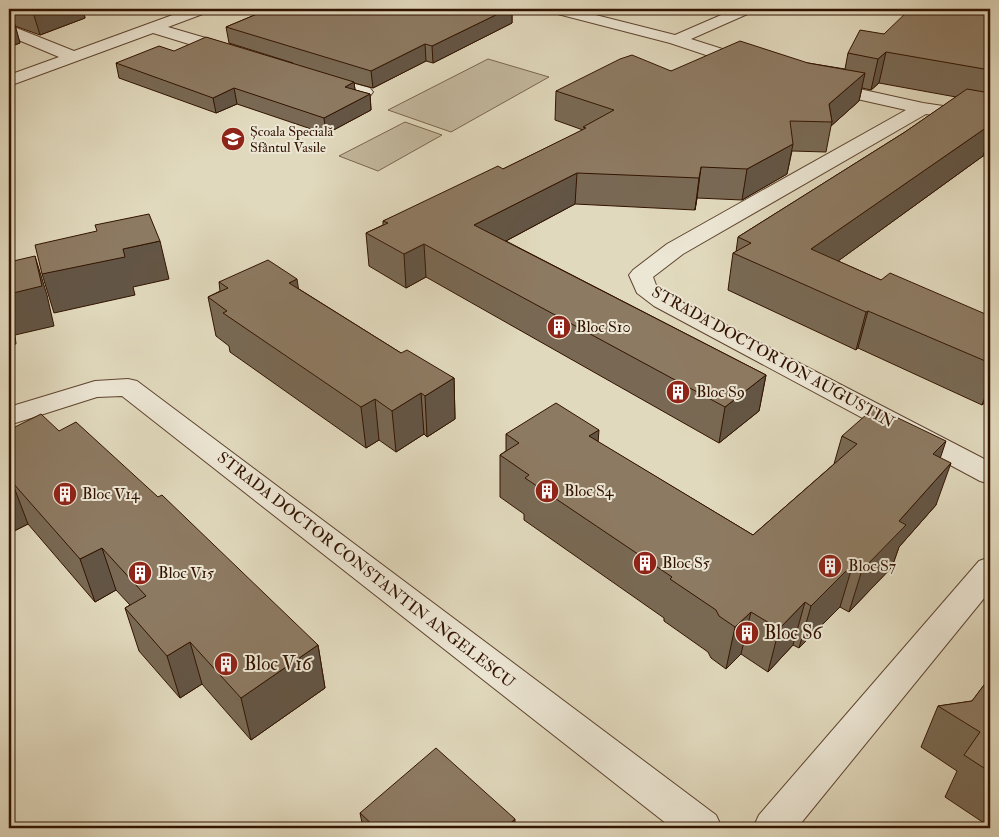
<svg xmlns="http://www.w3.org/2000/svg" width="999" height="837" font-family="'IM FELL Double Pica',serif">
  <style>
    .green { fill: #c3b79d; stroke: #7a654e }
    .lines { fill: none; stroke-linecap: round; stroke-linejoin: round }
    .minor-casing { stroke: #5e442f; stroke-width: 2 }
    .minor { fill: #ece6d4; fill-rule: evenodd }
    .wall { fill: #796954; stroke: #321300 }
    .shaded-wall { fill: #635545; stroke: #321300 }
    .building { fill: #8d7a62; stroke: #321300 }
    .labels { text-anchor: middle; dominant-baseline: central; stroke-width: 4; stroke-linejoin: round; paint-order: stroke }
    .far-poi-label { font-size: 14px; fill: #321300; stroke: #ece6d4; text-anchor: start }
    .poi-label { font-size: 16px; fill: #321300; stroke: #ece6d4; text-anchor: start }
    .street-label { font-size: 16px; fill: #321300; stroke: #ece6d4 }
    .near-poi-label { font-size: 19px; fill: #321300; stroke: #ece6d4; text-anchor: start }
  </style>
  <rect width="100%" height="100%" fill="#e1d9bd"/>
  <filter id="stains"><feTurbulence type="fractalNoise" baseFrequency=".004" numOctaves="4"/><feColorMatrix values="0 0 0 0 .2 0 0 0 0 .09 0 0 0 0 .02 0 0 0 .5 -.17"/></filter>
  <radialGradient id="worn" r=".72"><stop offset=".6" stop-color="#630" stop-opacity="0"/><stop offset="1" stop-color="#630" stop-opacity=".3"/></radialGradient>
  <path class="green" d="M488 59 549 77 451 132 388 110Z
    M405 122 442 135 378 171 339 156Z"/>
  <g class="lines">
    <g class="minor-casing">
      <path id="minor" d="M189 9H211L208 12 168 27 240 48 242 52 240 56H228L153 33 9 86V75L59 57 9 36V25L74 51Z
        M547 9H572L675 35 735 9H754L752 12 691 39 757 60 759 64 757 68H745L670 43 550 12Z
        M320 74 370 88 373 92 370 96 364 97 314 83 311 79 314 75Z
        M823 81 923 103 990 113V125L926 114 683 254 653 277 656 285 670 296 990 462V484L980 481 654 306 637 293 629 275 633 270 667 244 906 110 817 90 814 86 817 82Z
        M128 379 137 381 716 815 722 828H672L122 396 97 397 9 425V407L95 381Z
        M990 557V591L797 828H753L759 815 979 561Z"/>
    </g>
    <use href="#minor" class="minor"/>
  </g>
  <path class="wall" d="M9 9H83L85 18 40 35 15 26 20 43 9 47Z
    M269 9H512V23L433 63 426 61 373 88 354 83 355 90 370 94 371 110 326 134 237 104 216 113 119 78 116 63H293L229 43 226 27Z
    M990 9V158L983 156 838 261 881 280 990 316V398L982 405 858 348 856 350 728 290 733 253 736 252 738 237 905 132 956 97 879 83 871 90 862 88 859 101 831 126 826 152 792 151 787 174 742 200 697 198 695 210 575 204 506 241 766 375 759 411 719 443 426 277 406 288 369 266 366 233 383 225V221L503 169 583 130 555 120 556 91 671 71 808 63 845 69 848 53 884 34Z
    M219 282 299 289 401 353 454 378 455 419 427 437 424 434 396 452 379 440 366 448 230 352 229 346 216 336 208 297 220 291Z
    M9 430 59 431 318 645 325 688 251 740 202 684 180 698 139 651 125 608 130 605 116 590 95 602 28 524 14 531 9 526Z
    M506 434 598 442 753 535 834 464 842 436 940 458 936 505 899 547 892 567 849 612 840 607 799 648 793 645 768 672 741 654 726 669 711 658 708 652 664 621V618L524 520V514L500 497V455L506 451Z
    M990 677V827L945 797 957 771 921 747 938 706 972 701Z
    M360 813 515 828H363Z"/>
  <path class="shaded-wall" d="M32 9H83L85 18 40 35Z
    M508 9H512V23L433 63 432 46Z
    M12 14 20 43 9 47V15Z
    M425 44 426 61 373 88 371 71Z
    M886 52 879 83 871 90 878 59Z
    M865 73 859 101 831 126 832 122 829 104Z
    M354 82 356 97 345 87Z
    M234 88 237 104 216 113 213 98Z
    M370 94 371 110 326 134 324 118Z
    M990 125V134L983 156 805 285 811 249Z
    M793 144 787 174 742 200 747 169Z
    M701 167 697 198 695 210 699 178Z
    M577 173 575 204 474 258V225Z
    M160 241 169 279 133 287 135 295 54 313 42 274 123 249Z
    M424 244 426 277 406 288 404 254Z
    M35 256 47 295 54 326 15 335 16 344 9 345V294Z
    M297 279 303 318 289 283Z
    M868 311 858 348 856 350 866 312Z
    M766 375 759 411 719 443 725 407Z
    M454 378 455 419 427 437 425 396Z
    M990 384V398L982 405Z
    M421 393 424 434 396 452 392 411Z
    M375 399 379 440 366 448 361 407Z
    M599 430 596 471 589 436Z
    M946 441 932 483 933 454Z
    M951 463 936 505 899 547 892 567 849 612 862 570 899 521Z
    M12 482 28 524 14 531 9 518V484Z
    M102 548 116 590 95 602 80 559Z
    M853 564 840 607 799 648 811 606Z
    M805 602 793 645 768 672 779 629Z
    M751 612 741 654 726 669 735 627Z
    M190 642 202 684 180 698 167 656Z
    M318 645 325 688 251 740 241 698Z
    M515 819V828H505Z"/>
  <path class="building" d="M269 9H508L432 46 425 44 371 71 226 27Z
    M910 9H990V70L886 52 878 59 848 53 860 30 884 34Z
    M206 37 354 82 345 87 370 94 324 118 234 88 213 98 116 63 159 46 174 51Z
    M740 41 808 63 865 73 829 104 832 122 790 121 793 144 747 169 701 167 699 178 577 173 474 225 766 375 725 407 424 244 404 254 366 233 388 223 383 221 498 166 503 169 586 128 583 127 614 110 556 91 620 59 632 55 671 71Z
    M990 74V78L985 77Z
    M967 89 990 93V125L811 249 881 280 890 273 990 316V363L868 311 866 312 733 253 751 243 738 237 905 132Z
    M149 214 160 241 123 249 125 257 42 274 35 245 97 231 95 225Z
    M35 256 42 286 9 294V262Z
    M268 260 297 279 289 283 401 353 407 350 454 378 425 396 421 393 392 411 375 399 361 407 223 313 227 311 208 297 228 288 219 282Z
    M556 403 599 430 589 436 753 535 857 444 842 436 875 407 946 441 933 454 951 463 899 521 906 525 862 570 853 564 811 606 805 602 779 629 751 612 735 627 719 616 716 610 670 579 672 577 525 478 529 475 500 455 519 443 506 434Z
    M41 414 59 431 76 422 158 497 162 495 318 645 241 698 190 642 167 656 125 608 146 596 102 548 80 559 12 482 9 484V430Z
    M990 677V772L964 755 980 732 938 706 972 701Z
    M436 748 515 819 505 828H376L360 813Z"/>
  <defs>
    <g id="school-disc" transform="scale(1.25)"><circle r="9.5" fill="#8f2418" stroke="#ece6d4"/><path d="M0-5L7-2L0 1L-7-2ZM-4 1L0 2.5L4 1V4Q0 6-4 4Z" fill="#fff"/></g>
    <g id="building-disc" transform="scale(1.25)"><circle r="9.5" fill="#8f2418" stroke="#ece6d4"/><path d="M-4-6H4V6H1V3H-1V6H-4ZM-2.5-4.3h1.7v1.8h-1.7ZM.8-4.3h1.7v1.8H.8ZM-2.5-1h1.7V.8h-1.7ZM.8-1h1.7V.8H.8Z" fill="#fff"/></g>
  </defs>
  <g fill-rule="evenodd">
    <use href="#school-disc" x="233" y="139"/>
    <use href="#building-disc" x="559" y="327"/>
    <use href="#building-disc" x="678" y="392"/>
    <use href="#building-disc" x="547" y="491"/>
    <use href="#building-disc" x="65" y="494"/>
    <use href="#building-disc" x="645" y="563"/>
    <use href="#building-disc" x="830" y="566"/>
    <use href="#building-disc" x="140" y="573"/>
    <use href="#building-disc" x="747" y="633"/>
    <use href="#building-disc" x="226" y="664"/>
  </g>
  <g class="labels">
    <g class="far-poi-label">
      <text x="250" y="131">Școala Specială<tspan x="250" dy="16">Sfântul Vasile</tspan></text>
    </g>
    <g class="poi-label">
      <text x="576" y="327">Bloc S10</text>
      <text x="696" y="392">Bloc S9</text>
      <text x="564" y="491">Bloc S4</text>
      <text x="82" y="494">Bloc V14</text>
      <text x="662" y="563">Bloc S5</text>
      <text x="848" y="566">Bloc S7</text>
      <text x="158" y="573">Bloc V15</text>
    </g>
    <g class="street-label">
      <text transform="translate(773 357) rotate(29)">STRADA DOCTOR ION AUGUSTIN</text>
      <text transform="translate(366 570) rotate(38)">STRADA DOCTOR CONSTANTIN ANGELESCU</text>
    </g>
    <g class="near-poi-label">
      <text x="764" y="633">Bloc S6</text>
      <text x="244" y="664">Bloc V16</text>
    </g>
  </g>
  <rect width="999" height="837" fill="none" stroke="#e1d9bd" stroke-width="30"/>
  <rect x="10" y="10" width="979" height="817" fill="none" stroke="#321300" stroke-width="2.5"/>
  <rect x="15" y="15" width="969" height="807" fill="none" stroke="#321300"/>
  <rect width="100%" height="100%" filter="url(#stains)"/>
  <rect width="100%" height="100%" fill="url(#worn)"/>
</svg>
